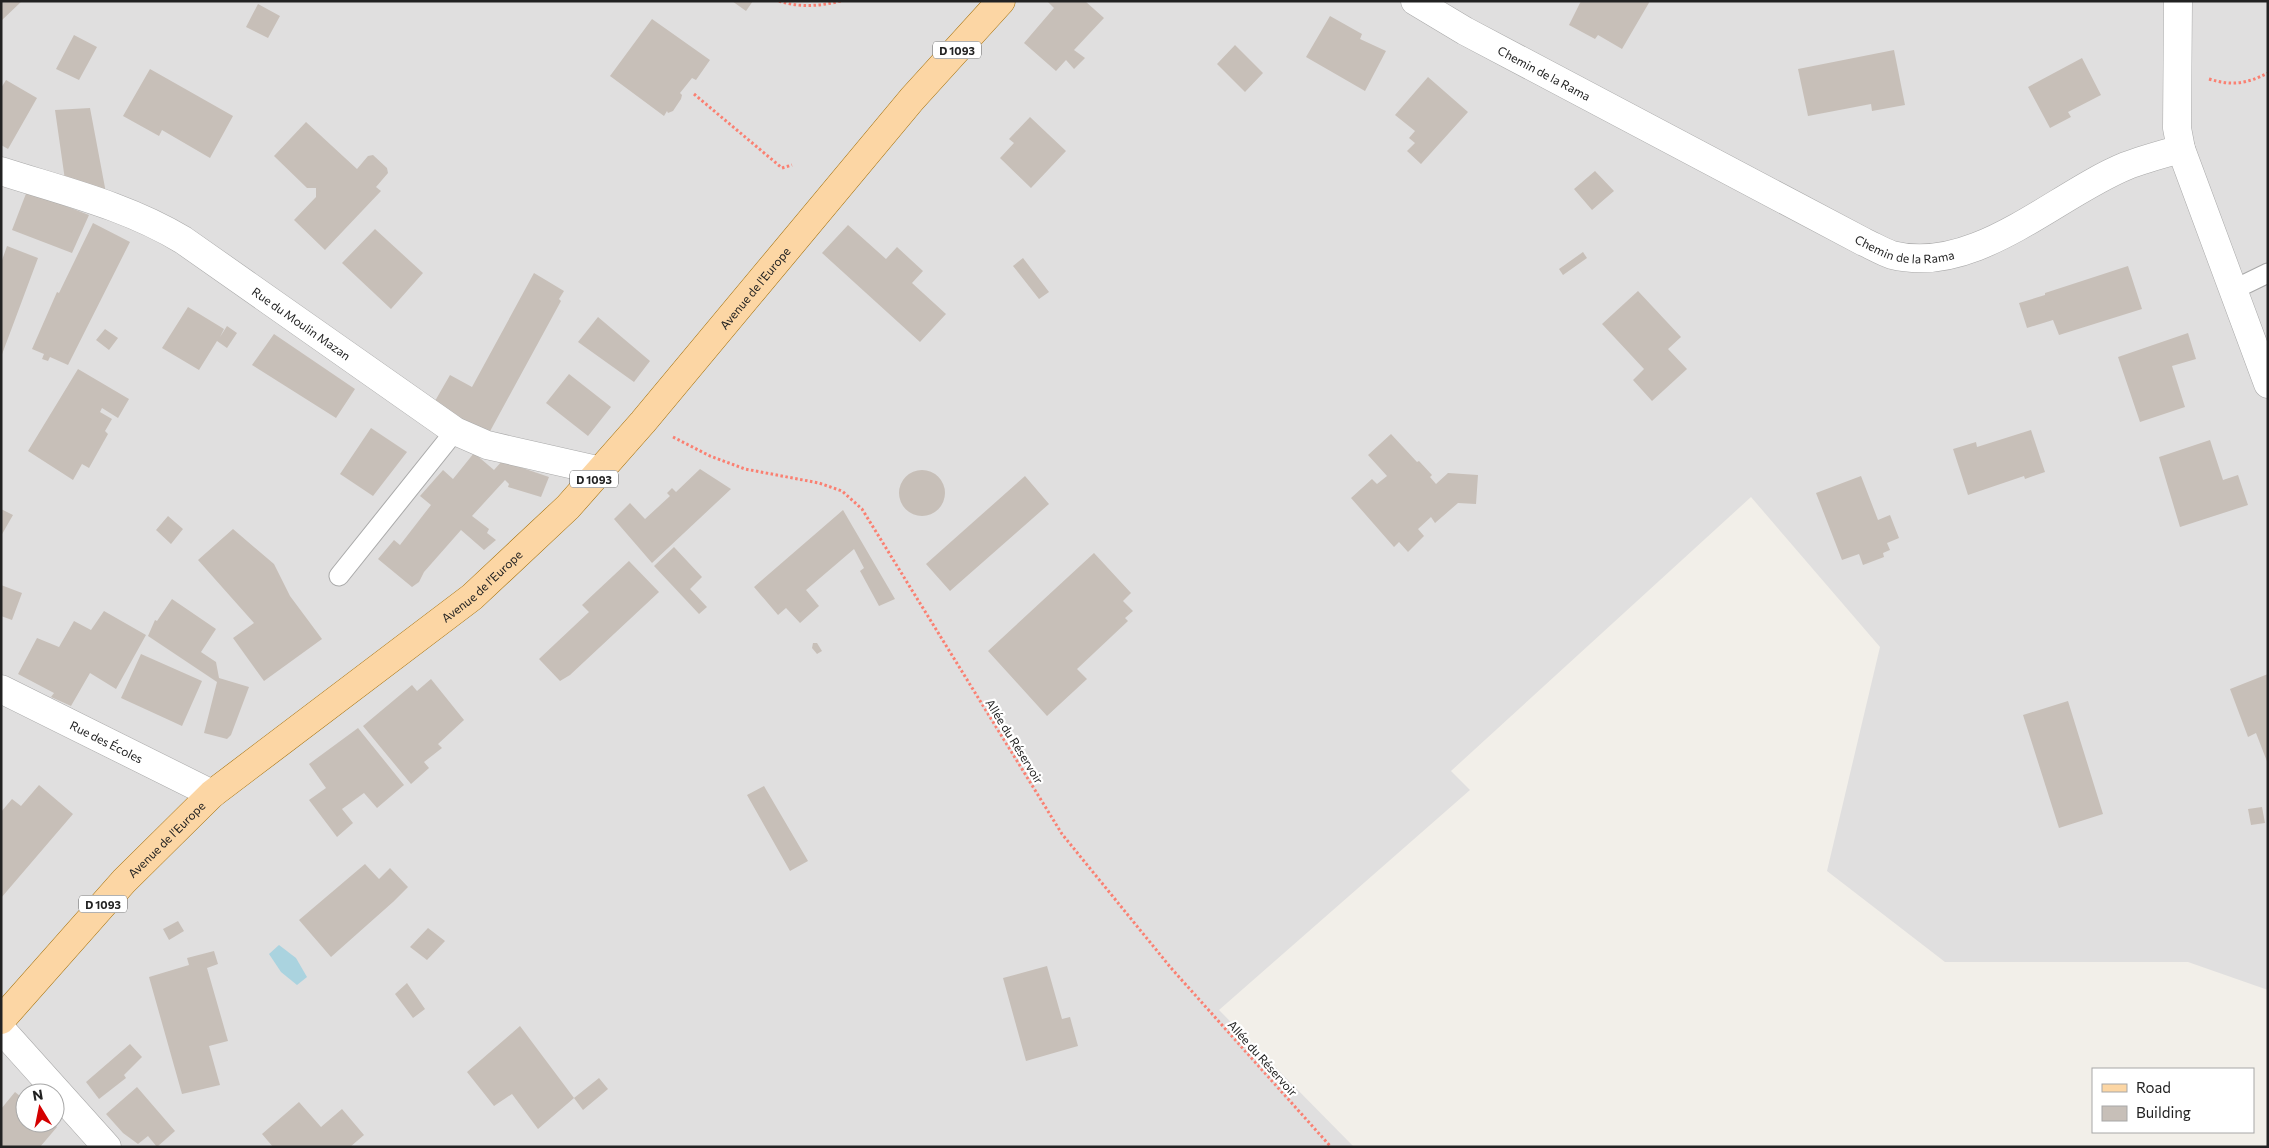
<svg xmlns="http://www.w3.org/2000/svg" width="2269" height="1148" font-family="Commissioner,sans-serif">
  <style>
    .residential { fill: #e0dfdf; fill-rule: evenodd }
    .water { fill: #aad3df }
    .building { fill: #c7bfb8 }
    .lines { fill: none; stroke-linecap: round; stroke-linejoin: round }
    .lane-casing { stroke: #a9a9a9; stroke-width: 21 }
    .street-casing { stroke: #a9a9a9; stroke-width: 29 }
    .primary-casing { stroke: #a06b00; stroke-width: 29 }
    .path { stroke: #fa8072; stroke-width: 3; stroke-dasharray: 2.5 2.5; stroke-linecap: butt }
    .lane { stroke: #fff; stroke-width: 19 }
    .street { stroke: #fff; stroke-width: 28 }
    .primary { stroke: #fcd6a4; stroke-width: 28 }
    .labels { text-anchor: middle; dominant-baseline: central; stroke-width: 4.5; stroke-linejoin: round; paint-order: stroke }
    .shield { fill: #fff; stroke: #646464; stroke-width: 1 }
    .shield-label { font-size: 11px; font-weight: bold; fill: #222 }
    .street-label { font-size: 12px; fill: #222; stroke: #fff }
  </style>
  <rect width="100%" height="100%" fill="#f2efe9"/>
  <path class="residential" d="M1 1H2268V990L2188 962H1945L1827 871 1880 647 1751 497 1451 771 1470 790 1219 1010 1354 1147H1ZM25 1093H55V1123H25Z"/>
  <path class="water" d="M279 945 296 958 307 977 297 985 281 972 269 954Z"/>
  <path class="building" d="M1 1H22L1 21Z
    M732 1H753L746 11Z
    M1047 1H1085L1104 18 1074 50 1085 58 1074 69 1066 60 1056 71 1024 43 1054 8Z
    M1581 1H1650L1622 49 1598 35 1595 39 1569 25Z
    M258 4 280 16 268 38 246 27Z
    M1330 16 1362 34 1360 39 1386 51 1365 91 1306 57Z
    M652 19 710 60 696 80 692 78 680 93 682 95 681 99 673 111 668 113 667 111 664 116 610 76Z
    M74 35 97 47 79 80 56 69Z
    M1235 45 1263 73 1245 92 1217 64Z
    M1894 50 1905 105 1872 111 1871 104 1808 116 1798 69Z
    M2082 58 2101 95 2068 112 2071 117 2050 128 2028 87Z
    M150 69 233 116 210 158 162 130 159 136 123 116Z
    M1428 77 1468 112 1421 164 1407 151 1415 143 1409 138 1415 131 1395 115Z
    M6 80 37 98 8 149 1 145V88Z
    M90 108 106 193 65 180 55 110Z
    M1030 117 1066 151 1031 188 1000 158 1014 143 1009 139Z
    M306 122 357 169 368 156 373 155 387 168 388 173 376 187 381 191 325 250 294 220 316 197V188H307L274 156Z
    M1595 171 1614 191 1592 210 1574 189Z
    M27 191 89 215 72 253 12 230Z
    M93 223 130 242 68 365 50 357 48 361 42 359 44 354 32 349 57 292 59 293Z
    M848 225 886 259 897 247 923 271 912 283 946 314 920 342 822 253Z
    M375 229 423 273 391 309 342 263Z
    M7 246 38 258 1 357V263Z
    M1583 252 1587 258 1563 275 1559 269Z
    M1023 258 1049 292 1039 299 1013 266Z
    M2128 266 2142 309 2059 335 2053 320 2027 328 2019 303 2045 295V293Z
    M534 273 564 291 559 299 561 301 488 435 456 417 457 415 435 401 450 375 472 387Z
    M1638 291 1681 337 1668 349 1687 369 1652 401 1633 380 1644 369 1602 324Z
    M188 307 224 329 220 337 227 326 237 333 227 348 217 341 199 370 162 348Z
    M598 317 650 361 634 382 578 342Z
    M105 329 118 338 109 350 96 340Z
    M2188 333 2196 359 2172 366 2185 407 2140 422 2118 357Z
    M274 334 355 389 336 418 252 365Z
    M78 369 129 399 118 418 102 408 100 412 112 419 105 431 108 434 89 468 82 464 73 480 28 451Z
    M569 374 611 407 588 436 546 403Z
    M371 428 407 452 373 496 340 474Z
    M2031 430 2045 472 2025 479 2024 476 1968 495 1953 449 1976 442 1977 447Z
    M1391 434 1417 462 1419 461 1432 475 1430 477 1436 484 1448 473 1478 475 1476 504 1458 503 1435 523 1431 517 1418 529 1424 536 1408 552 1399 542 1394 547 1351 498 1372 479 1377 484 1387 476 1368 455Z
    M2210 440 2223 480 2238 475 2248 505 2180 527 2159 457Z
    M474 453 494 470 502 461 549 477 541 497 508 487 509 484 505 480 472 516 489 529 487 533 496 540 484 550 461 530 424 572 419 582 412 587 378 559 394 540 400 545 431 505 420 496 443 470 453 479Z
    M700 469 731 489 652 563 614 519 630 503 645 519 670 496 667 493 672 488 676 492Z
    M899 493a23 23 0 1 1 46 0a23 23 0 1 1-46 0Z
    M1025 476 1049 504 950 591 926 564Z
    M1861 476 1878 520 1890 515 1899 538 1887 543 1890 550 1883 553 1884 557 1863 565 1859 554 1842 560 1816 493Z
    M1 509 13 515 1 536Z
    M843 510 895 599 879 606 860 571 864 568 854 549 806 590 819 606 800 623 786 608 778 615 754 587Z
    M168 516 183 529 171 544 156 530Z
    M233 529 274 564 290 596 322 639 264 681 233 638 254 623 198 560Z
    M674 547 702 577 690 589 707 607 699 614 654 566Z
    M1094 553 1131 593 1123 601 1133 611 1125 618 1128 621 1077 669 1087 679 1047 716 988 651Z
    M629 561 659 592 570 675 560 681 539 659 589 612 582 605Z
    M1 585 22 593 12 620 1 616Z
    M172 599 216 629 201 652 216 662 219 678 249 687 231 735 227 739 204 733 217 682 148 636 155 620 157 621Z
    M104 611 146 635 116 689 90 673 71 706 51 697 54 693 18 674 37 638 59 647 74 621 91 630Z
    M813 643H817L822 651 817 654 812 648Z
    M141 654 202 681 182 726 121 698Z
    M2268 674V764L2256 733 2248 737 2230 689Z
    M431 679 464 720 438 744 442 748 424 762 429 768 411 784 363 726 412 685 417 691Z
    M2068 701 2103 814 2059 828 2023 715Z
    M358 728 404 785 377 808 364 793 342 809 353 823 337 837 309 800 326 788 309 764Z
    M39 785 73 814 1 898V812L12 799 21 806Z
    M764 786 808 861 790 871 747 795Z
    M2262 807 2265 823 2251 825 2248 809Z
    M365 864 379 879 390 868 408 887 393 902 331 957 299 920Z
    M178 921 184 931 169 940 163 929Z
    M428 928 445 941 427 960 410 947Z
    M214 951 218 964 207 968 228 1041 209 1046 220 1085 182 1094 149 977 189 965 187 958Z
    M1047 966 1062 1019 1070 1017 1078 1046 1026 1061 1003 978Z
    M407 983 425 1009 413 1018 395 994Z
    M520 1026 574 1098 538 1129 512 1094 494 1106 467 1072Z
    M130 1044 142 1057 124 1075 126 1078 99 1099 86 1082Z
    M599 1078 608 1089 583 1110 574 1098Z
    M137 1087 175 1131 157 1147 148 1136 138 1144 123 1133 106 1114Z
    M15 1092 25 1100V1123H52L57 1127 40 1147H1V1109Z
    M299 1102 321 1127 342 1109 364 1135 350 1147H273L262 1134Z"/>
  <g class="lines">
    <g class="lane-casing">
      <path id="lane" d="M2233 290 2268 273
        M339 576 455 431"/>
    </g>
    <g class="street-casing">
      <g id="street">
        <path id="s1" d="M1415 1 1465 31 1864 242C1873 246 1883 252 1892 255 1975 276 2055 195 2126 166 2144 159 2163 154 2181 149"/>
        <path d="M2178 1 2177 128 2181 149 2268 384"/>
        <path id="s2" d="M1 171C63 191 127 206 183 240L455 431 487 445 601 471"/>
        <path id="s3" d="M1 689 212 794"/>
        <path d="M1 1029 107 1147"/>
      </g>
    </g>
    <g class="primary-casing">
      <g id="primary">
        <path id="s4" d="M1 1020 124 881 212 794 472 597 568 507 643 422 912 99 1001 1"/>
      </g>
    </g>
    <path class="path" d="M779 1C800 8 820 6 841 1
      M2209 79C2232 86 2246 84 2268 73
      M694 94 782 168 792 165
      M673 437 710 456 745 469 819 483 842 491 862 509 1062 834 1171 968 1331 1147"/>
    <use href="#lane" class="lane"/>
    <use href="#street" class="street"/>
    <use href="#primary" class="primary"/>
  </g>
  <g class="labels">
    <g class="shield">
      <rect x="933" y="41.5" width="48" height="17" rx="4"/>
      <rect x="570" y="470.5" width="48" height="17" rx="4"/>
      <rect x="79" y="895.5" width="48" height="17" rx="4"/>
    </g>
    <g class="shield-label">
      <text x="957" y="50">D 1093</text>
      <text x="594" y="479">D 1093</text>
      <text x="103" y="904">D 1093</text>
    </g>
    <g class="street-label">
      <text stroke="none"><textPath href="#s1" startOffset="148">Chemin de la Rama</textPath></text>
      <text stroke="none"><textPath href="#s1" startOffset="552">Chemin de la Rama</textPath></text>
      <text stroke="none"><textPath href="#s4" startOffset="1055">Avenue de l'Europe</textPath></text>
      <text stroke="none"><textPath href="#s2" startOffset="340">Rue du Moulin Mazan</textPath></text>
      <text stroke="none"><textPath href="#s4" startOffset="650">Avenue de l'Europe</textPath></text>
      <text stroke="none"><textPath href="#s3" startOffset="118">Rue des Écoles</textPath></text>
      <text transform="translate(1015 741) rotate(58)">Allée du Réservoir</text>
      <text stroke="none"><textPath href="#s4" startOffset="245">Avenue de l'Europe</textPath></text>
      <text transform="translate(1263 1058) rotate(48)">Allée du Réservoir</text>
    </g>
  </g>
  <rect width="2269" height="1148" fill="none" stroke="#222222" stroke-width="5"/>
  <rect x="2092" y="1068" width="162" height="65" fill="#ffffff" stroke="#a7a7a7"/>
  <rect x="2102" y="1084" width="25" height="8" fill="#fcd6a4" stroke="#a7a7a7"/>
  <text x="2136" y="1093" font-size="15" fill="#222222">Road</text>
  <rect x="2102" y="1106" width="25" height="15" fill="#c7bfb8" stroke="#a7a7a7"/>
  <text x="2136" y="1118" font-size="15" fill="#222222">Building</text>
  <g transform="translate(40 1108) rotate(350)"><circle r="24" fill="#ffffff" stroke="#a7a7a7"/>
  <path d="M0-4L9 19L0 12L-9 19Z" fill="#d40000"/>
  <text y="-8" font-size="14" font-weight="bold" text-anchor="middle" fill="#222222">N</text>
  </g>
</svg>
